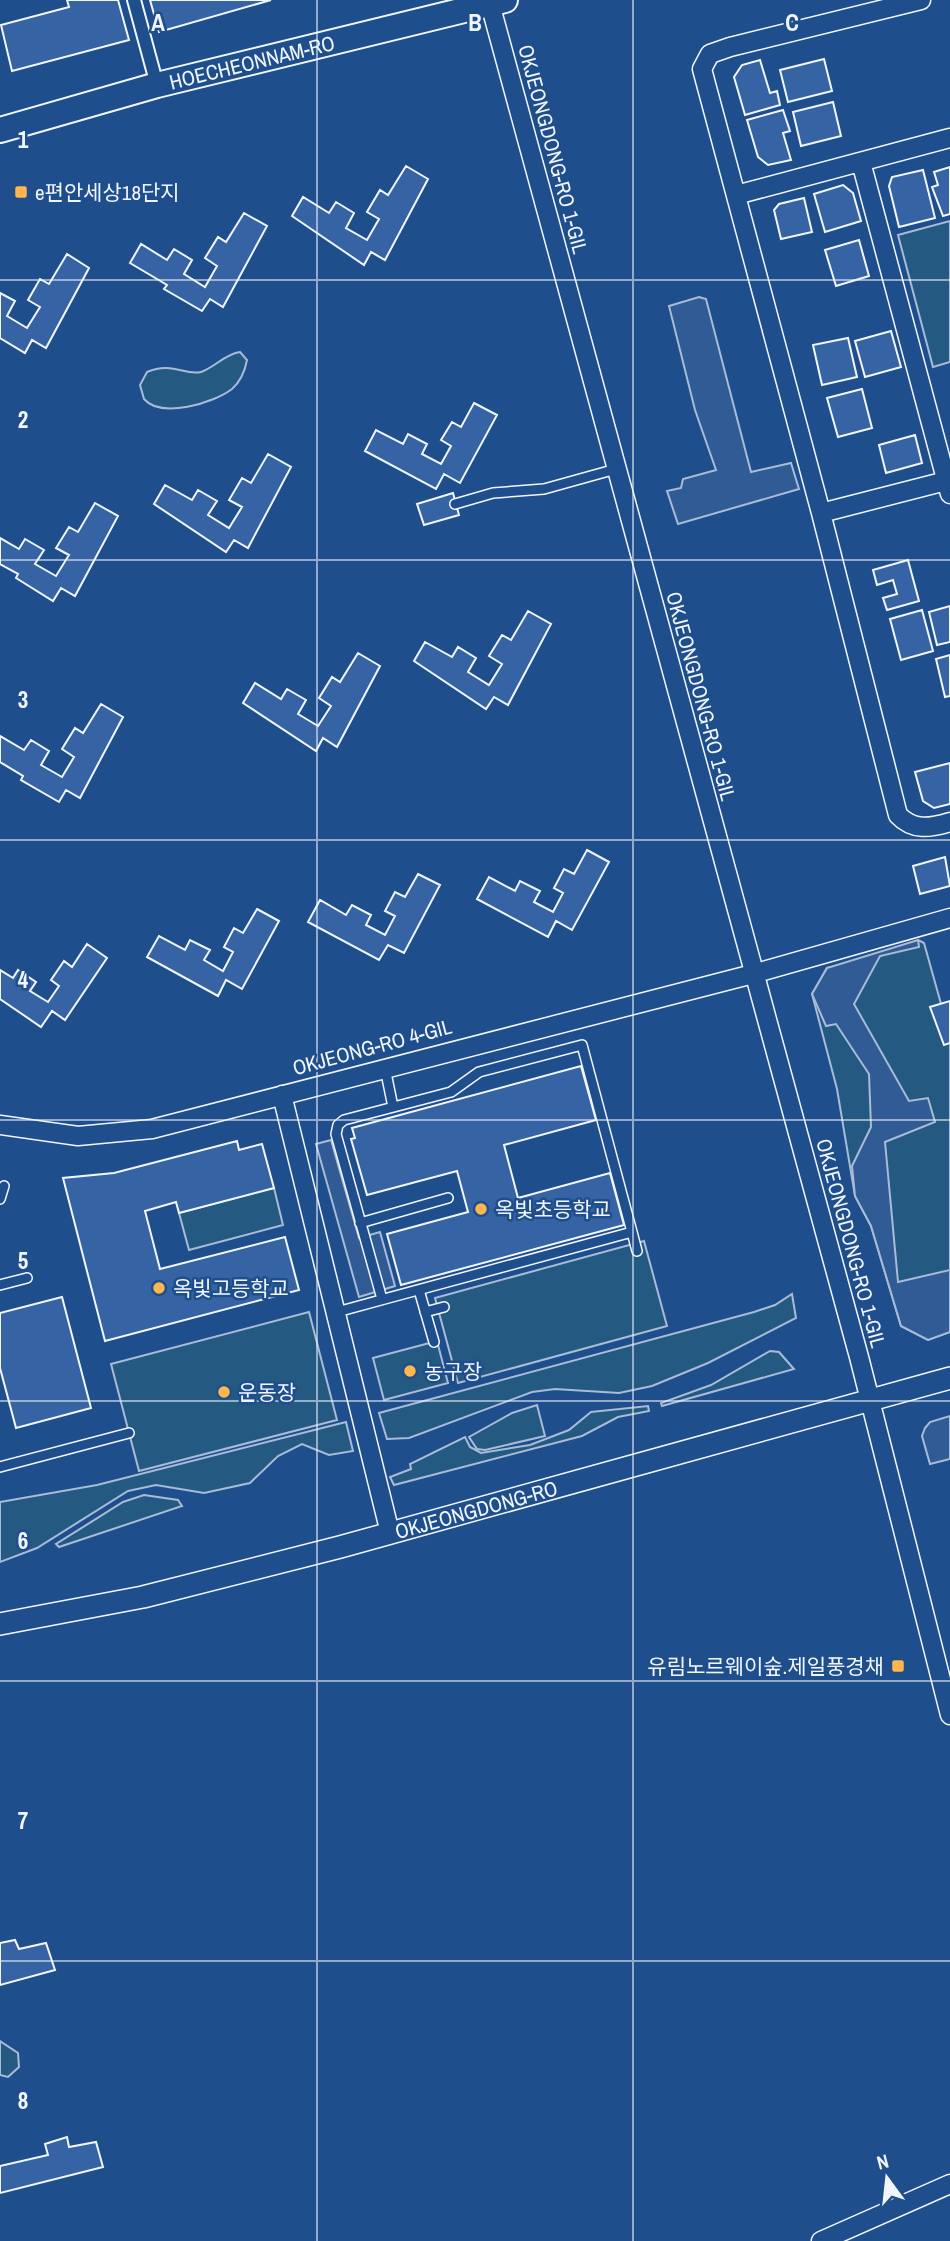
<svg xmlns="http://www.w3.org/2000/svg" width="950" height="2241" font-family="'Archivo Narrow','Noto Sans KR',sans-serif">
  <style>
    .green { fill: #245a82; stroke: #a8bbd7; stroke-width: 2 }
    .parking { fill: #305b95; stroke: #a8bbd7; stroke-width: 2 }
    .building { fill: #3563a3; stroke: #f2f6ff; stroke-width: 2 }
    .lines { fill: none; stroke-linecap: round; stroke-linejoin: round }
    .service-casing { stroke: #f2f6ff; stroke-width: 12 }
    .pedestrian-casing { stroke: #f2f6ff; stroke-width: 16 }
    .minor-casing { stroke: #f2f6ff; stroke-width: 21 }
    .tertiary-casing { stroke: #f2f6ff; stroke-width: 24 }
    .secondary-casing { stroke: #f2f6ff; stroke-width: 28 }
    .service { stroke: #1f4e8c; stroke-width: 9 }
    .pedestrian { stroke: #1f4e8c; stroke-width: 12 }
    .minor { stroke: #1f4e8c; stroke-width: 18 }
    .tertiary { stroke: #1f4e8c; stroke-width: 21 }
    .secondary { stroke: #1f4e8c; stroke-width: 24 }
    .grid { fill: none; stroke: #f2f6ff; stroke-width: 2; stroke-opacity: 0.55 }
    .poi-dot { fill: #ffb74d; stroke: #1f4e8c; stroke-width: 2.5 }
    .labels { text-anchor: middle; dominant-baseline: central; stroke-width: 5; stroke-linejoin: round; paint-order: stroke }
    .street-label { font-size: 21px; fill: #f2f6ff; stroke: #1f4e8c }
    .poi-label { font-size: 21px; fill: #f2f6ff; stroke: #1f4e8c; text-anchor: start }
    .grid-label { font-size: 23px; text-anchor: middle; font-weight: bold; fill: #f2f6ff; stroke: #1f4e8c; stroke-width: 5; stroke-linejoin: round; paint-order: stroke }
  </style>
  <rect width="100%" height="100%" fill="#1f4e8c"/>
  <path class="green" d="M950 221V362L933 367 898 235Z
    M240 352 247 360C245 371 241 381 232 389 214 403 161 419 144 399L140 385 147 372C172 361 185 376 201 372 215 367 225 354 240 352Z
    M918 940 924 943 950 1036V1332L928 1340 901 1326 871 1226 855 1196 837 1089 812 994 827 968 880 956Z
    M274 1188 283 1225 189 1250 179 1213Z
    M644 1241 667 1326 458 1383 435 1298Z
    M792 1294 796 1318 708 1363 652 1386 619 1393 555 1389 532 1392 409 1438 387 1439 379 1413 754 1312 775 1305Z
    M309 1312 337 1420 139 1471 111 1364Z
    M437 1341 448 1383 384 1400 373 1358Z
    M770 1351 779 1352 794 1369 662 1406 661 1403 711 1385Z
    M537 1405 545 1436 485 1450 477 1449 469 1437 512 1413Z
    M648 1406 649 1411 618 1417 582 1436 394 1485 390 1477 411 1469 410 1464 465 1437 470 1447 481 1453 530 1445 569 1430 591 1412Z
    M346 1422 353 1451 329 1455 302 1444 278 1456 250 1483 204 1493 156 1485 128 1491 37 1548 0 1562V1502L97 1485Z
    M144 1495 178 1500 182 1506 59 1547 56 1544 123 1502Z
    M0 2041 18 2053 19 2067 8 2077 0 2075Z"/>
  <path class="parking" d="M699 297 706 299 751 472 791 463 799 489 678 524 667 491 681 488 683 479 716 470 695 410 669 306Z
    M918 940 919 947 880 956 854 1004 909 1101 928 1098 935 1122 885 1142 898 1282 950 1270V1332L928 1340 901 1326 871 1226 855 1196 852 1166 871 1127 869 1074 836 1024 826 1026 812 994 827 968Z
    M331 1140 359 1238 380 1232 395 1286 359 1297 316 1144Z
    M950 1416V1459L930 1464 922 1436 925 1428 930 1422Z"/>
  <path class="building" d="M67 0H118L129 40 12 71 1 25 69 7Z
    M150 0H271L159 32Z
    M824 59 832 91 788 102 780 70Z
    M760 60 770 93 777 91 780 105 745 115 734 77 742 65Z
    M833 102 841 136 801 146 793 112Z
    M783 110 790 131 783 133 791 160 768 165 758 157 747 120Z
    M406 166 428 179 385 260 371 252 364 265 292 216 303 197 329 213 336 202 354 213 346 228 367 240 379 219 367 212 380 190 388 195Z
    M950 167V214L943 216 932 187 938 185 934 172Z
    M923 170 935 218 899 227 889 186 892 177Z
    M843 185 853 193 861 221 825 232 814 194Z
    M804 198 812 232 781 239 774 210 779 204Z
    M244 213 267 226 223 307 210 299 202 311 164 289 167 285 130 263 141 244 167 260 174 249 192 260 184 274 205 287 217 266 205 258 218 237 226 242Z
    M859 240 869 276 836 286 825 250Z
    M67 254 89 268 46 348 32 340 25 353 0 338V293L15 301 7 316 27 328 40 307 28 300 40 279 49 284Z
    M891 331 901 367 865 377 855 341Z
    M848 338 857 377 822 385 813 345Z
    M862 389 872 428 838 437 827 398Z
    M474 403 497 415 460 483 444 474 436 489 365 451 376 430 403 444 408 434 427 444 422 454 441 464 451 446 441 440 452 422 461 427Z
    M915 435 922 463 886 473 879 445Z
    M268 454 291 467 248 548 234 540 226 552 154 504 165 485 192 500 198 490 217 501 208 515 229 528 242 507 229 500 242 478 251 483Z
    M453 493 459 515 424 525 417 504Z
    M95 503 118 516 75 596 61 588 53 601 16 578 18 574 0 564V538L19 549 25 539 44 550 35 564 56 576 69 555 56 548 69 527 78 532Z
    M908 560 919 601 887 610 883 598 897 594 893 580 877 585 873 570Z
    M950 606V642L937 645 929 612Z
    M922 610 933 651 901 660 890 619Z
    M528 611 551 624 508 705 494 697 486 709 414 661 425 642 452 657 458 647 476 658 468 672 489 685 502 664 489 656 502 635 511 640Z
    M358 653 380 666 337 747 323 738 316 751 243 703 255 683 281 699 287 689 306 700 298 714 318 726 331 706 319 698 332 677 340 682Z
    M950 655V696L945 697 936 659Z
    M101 704 123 717 80 798 66 790 59 802 21 780 23 776 0 762V736L24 750 31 740 49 751 41 765 62 777 74 757 62 749 75 728 83 733Z
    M950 763V804L934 808 923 801 915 772Z
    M587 850 609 862 572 930 556 921 548 937 477 899 489 877 515 891 520 881 540 891 534 902 553 912 563 893 554 888 564 869 574 874Z
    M945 857 950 886 920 894 913 866Z
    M418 874 440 885 404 953 388 945 379 960 308 922 320 900 346 915 352 905 371 915 366 925 385 935 395 916 385 911 395 892 405 897Z
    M257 909 279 921 242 989 226 980 218 996 147 957 159 936 185 950 190 940 210 950 204 960 223 971 233 952 224 947 234 928 243 933Z
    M87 944 107 958 65 1020 52 1011 41 1027 0 999V970L13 978 18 970 36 982 30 991 48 1002 59 986 51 980 64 961 72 967Z
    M950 1001V1043L944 1045 930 1007Z
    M581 1066 596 1120 504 1145 518 1198 610 1173 624 1225 401 1285 387 1234 468 1212 457 1171 367 1195 351 1139 355 1138 352 1128Z
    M237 1141 239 1150 262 1144 274 1188 179 1213 176 1202 145 1211 160 1269 285 1237 299 1290 105 1341 63 1178 114 1173Z
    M62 1297 91 1408 16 1428 0 1368V1313Z
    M15 1940 19 1949 46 1943 55 1970 0 1985V1943Z
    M67 2137 69 2147 96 2142 103 2167 0 2193V2166L48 2155 45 2144Z"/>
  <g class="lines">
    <g class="service-casing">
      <path id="service" d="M455 504 493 493 544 489 616 469
        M385 1068 393 1107
        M0 1199 4 1186
        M360 1223 448 1198
        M632 1232 637 1251
        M0 1285 27 1278
        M419 1290 434 1342
        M337 1312C435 1285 533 1259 632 1232L582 1045 479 1072 451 1092 344 1120 338 1125 336 1134 382 1299
        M425 1312 444 1307
        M0 1467 129 1433"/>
    </g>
    <g class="pedestrian-casing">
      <path id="pedestrian" d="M134 0 157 85"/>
    </g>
    <g class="minor-casing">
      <path id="minor" d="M489 0 859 1357 950 1715
        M921 0 730 47 710 54 702 69 821 513 898 815C913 831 930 828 950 822
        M861 162 950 494
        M736 195 950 138
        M821 513 950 480
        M282 1095 390 1533
        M0 1125 78 1136 152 1129 753 974 950 918
        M821 2241 950 2184"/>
    </g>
    <g class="tertiary-casing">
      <g id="tertiary">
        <path id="s1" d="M0 1624 143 1597 340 1547 950 1378"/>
      </g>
    </g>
    <g class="secondary-casing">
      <g id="secondary">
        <path id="s2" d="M0 130 157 85 505 0"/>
      </g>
    </g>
    <use href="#service" class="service"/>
    <use href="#pedestrian" class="pedestrian"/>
    <use href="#minor" class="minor"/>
    <use href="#tertiary" class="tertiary"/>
    <use href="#secondary" class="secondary"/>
  </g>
  <path class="grid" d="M317 0V2241M633 0V2241M0 280H950M0 560H950M0 840H950M0 1120H950M0 1401H950M0 1681H950M0 1961H950"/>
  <g class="poi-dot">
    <rect x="14" y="185" width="14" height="14" rx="3.5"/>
    <circle cx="481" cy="1209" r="7"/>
    <circle cx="159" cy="1288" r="7"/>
    <circle cx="410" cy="1371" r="7"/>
    <circle cx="224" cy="1392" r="7"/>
    <rect x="891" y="1659" width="14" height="14" rx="3.5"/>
  </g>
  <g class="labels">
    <g class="street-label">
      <text stroke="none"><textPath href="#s2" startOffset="261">HOECHEONNAM-RO</textPath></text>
      <text transform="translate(553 149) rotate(75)">OKJEONGDONG-RO 1-GIL</text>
      <text transform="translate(701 696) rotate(75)">OKJEONGDONG-RO 1-GIL</text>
      <text transform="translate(372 1047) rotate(-15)">OKJEONG-RO 4-GIL</text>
      <text transform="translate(851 1243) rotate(75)">OKJEONGDONG-RO 1-GIL</text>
      <text stroke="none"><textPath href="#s1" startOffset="490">OKJEONGDONG-RO</textPath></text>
    </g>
    <g class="poi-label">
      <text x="35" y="192">e편안세상18단지</text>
      <text x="495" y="1209">옥빛초등학교</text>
      <text x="173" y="1288">옥빛고등학교</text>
      <text x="424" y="1371">농구장</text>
      <text x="238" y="1392">운동장</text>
      <text x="884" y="1666" text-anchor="end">유림노르웨이숲.제일풍경채</text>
    </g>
  </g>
  <g class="grid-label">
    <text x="158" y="31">A</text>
    <text x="475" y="31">B</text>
    <text x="792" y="31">C</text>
    <text x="23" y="148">1</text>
    <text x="23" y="428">2</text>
    <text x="23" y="708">3</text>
    <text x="23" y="988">4</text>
    <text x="23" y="1269">5</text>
    <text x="23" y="1549">6</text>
    <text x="23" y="1829">7</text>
    <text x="23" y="2109">8</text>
  </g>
  <g transform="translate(887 2178) rotate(345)" stroke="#1f4e8c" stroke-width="5" paint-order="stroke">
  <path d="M0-5L12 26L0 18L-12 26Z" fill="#f2f6ff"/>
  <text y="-10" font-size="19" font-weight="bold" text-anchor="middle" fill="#f2f6ff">N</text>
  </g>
</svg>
